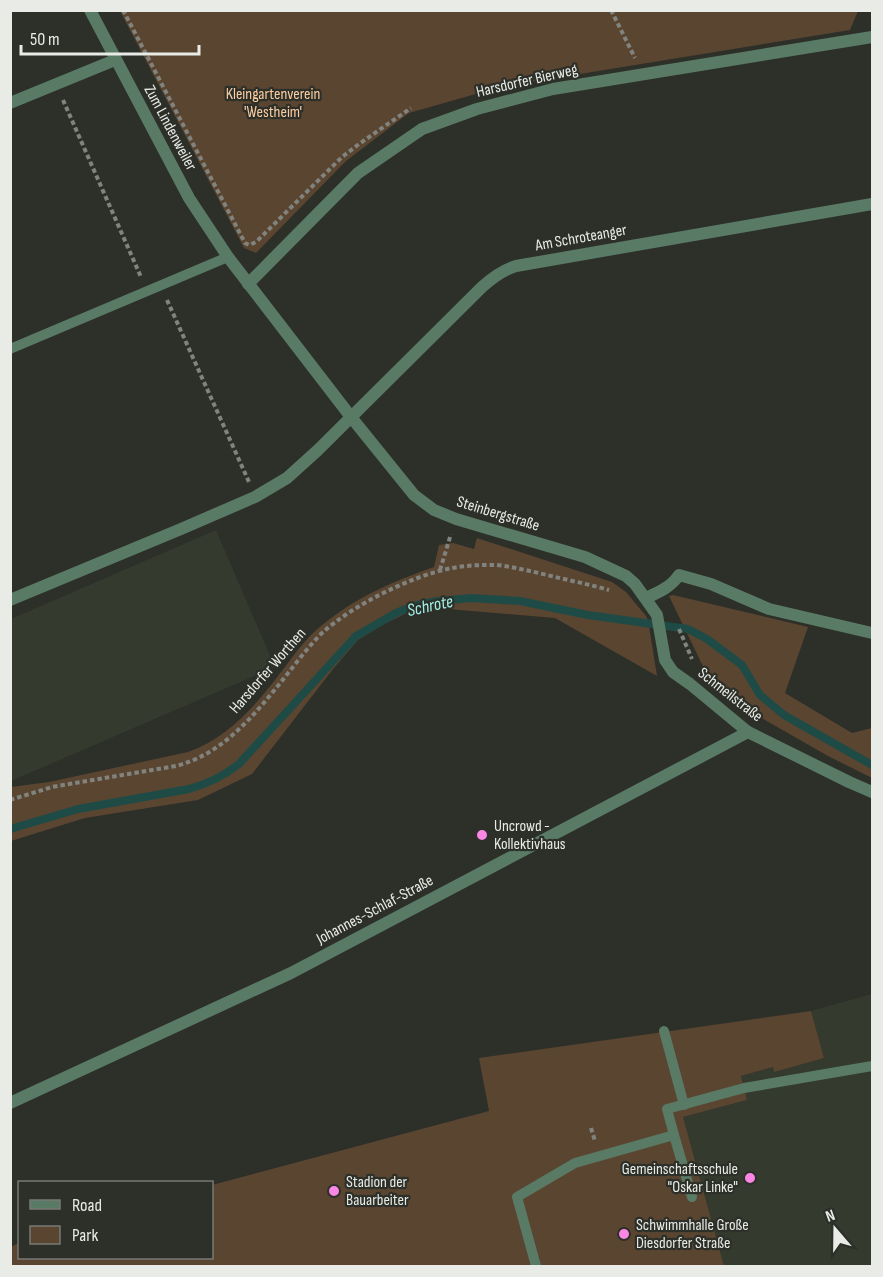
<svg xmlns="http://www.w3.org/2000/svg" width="883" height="1277" font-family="'Sofia Sans Condensed',sans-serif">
  <rect width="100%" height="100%" fill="#2d2f29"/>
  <!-- built -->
  <g fill="#343a2d">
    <path d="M216,530L275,667L11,781V619Z"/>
    <path d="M872,994V1266H724L683,1117L747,1100L741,1076L773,1067L774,1071L824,1058L811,1011Z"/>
  </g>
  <!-- green -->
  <g fill="#5a4531">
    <path d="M120,11H858L850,30L500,87L409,113L346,161L256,253L244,248Z"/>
    <path d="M477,538L612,582L626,592L646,616L648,620L657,676L555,618L436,608L411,611L382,625L358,640L333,669L252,774L198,800L85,818L11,841V787L49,782L188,752C221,740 245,717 267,690C282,672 294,653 310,636C345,602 388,583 434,567L439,545L453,543L474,549Z"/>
    <path d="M673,595L808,627L785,693L852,733L872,728V778L828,756L765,720L710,681L669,596Z"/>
    <path d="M811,1011L824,1058L774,1072L773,1067L741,1076L747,1100L683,1117L724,1266H11V1247L19,1243L20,1258H212V1185L489,1111L479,1058Z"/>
  </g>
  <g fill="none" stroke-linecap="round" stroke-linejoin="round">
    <!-- stream -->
    <path stroke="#1f4b47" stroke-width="8" d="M10,829L78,809L189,789C207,784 224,776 239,764L356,636L396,613L413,606L437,601L472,598L520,601L588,615L688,629L707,639L742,665L760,695L784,715L872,765"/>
    <!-- path -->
    <g stroke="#81837e" stroke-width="4" stroke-dasharray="4.5 3" stroke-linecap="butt">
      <path d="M123,10L245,243L249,245L256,242L342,157L359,144L411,108"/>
      <path d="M611,10L635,58"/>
      <path d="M63,100L141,277"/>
      <path d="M167,300L249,482"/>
      <path d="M440,570L451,534"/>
      <path d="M679,629L692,659"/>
      <path d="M10,800L52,787L176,766C222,754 252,718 281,682C294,666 307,648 322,633C353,605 411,576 452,568C467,565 482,565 497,565C514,567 530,571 547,575C567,580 588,584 609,590"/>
      <path d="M591,1128L595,1141"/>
    </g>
    <!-- lane -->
    <g stroke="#597a65" stroke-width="10">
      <path d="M10,349L228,257"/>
      <path d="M664,1031L684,1105"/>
      <path d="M674,1135L692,1197"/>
      <path d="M536,1266L517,1197L575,1163L674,1135L667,1109L744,1088L872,1066"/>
    </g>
    <!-- street -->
    <g stroke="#597a65" stroke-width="12">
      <path d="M90,10L189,198L228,257L351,417L414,495L434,510L456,519L585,557L626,576L635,584L657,615L665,660L673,672L690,684L748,732L849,782L872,792"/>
      <path d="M10,103L115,60"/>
      <path d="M248,284L358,173L422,129L477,109L553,89L872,37"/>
      <path d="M646,598C659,592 671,587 679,575L711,584L769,609L872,633"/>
      <path d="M10,600L181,529L255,497L287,478L318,450L482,287C492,278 502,270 516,266L872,204"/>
      <path d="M10,1103L291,973L748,732"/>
    </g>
  </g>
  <!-- markers -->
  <g fill="#fb87e5" stroke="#2d2f29" stroke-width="2">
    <circle cx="482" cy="835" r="6"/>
    <circle cx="750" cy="1178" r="6"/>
    <circle cx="334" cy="1191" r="6"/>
    <circle cx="624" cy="1234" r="6"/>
  </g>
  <g text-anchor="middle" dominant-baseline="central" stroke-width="4.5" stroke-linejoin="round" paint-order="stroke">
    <!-- street labels -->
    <g font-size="16" fill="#e9ebe7" stroke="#2d2f29">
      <text transform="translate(527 81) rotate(-13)">Harsdorfer Bierweg</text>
      <text transform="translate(170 128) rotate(62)">Zum Lindenweiler</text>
      <text transform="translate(581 238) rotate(-10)">Am Schroteanger</text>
      <text transform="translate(498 514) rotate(17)">Steinbergstraße</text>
      <text transform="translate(268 671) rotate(-49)">Harsdorfer Worthen</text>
      <text transform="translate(730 695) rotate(38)">Schmeilstraße</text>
      <text transform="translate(375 910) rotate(-28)">Johannes-Schlaf-Straße</text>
    </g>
    <!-- park labels -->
    <g font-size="16" fill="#fccda0" stroke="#2d2f29">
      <text x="273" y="94">Kleingartenverein<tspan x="273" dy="18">'Westheim'</tspan></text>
    </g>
    <!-- poi labels -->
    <g font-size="16" fill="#e9ebe7" stroke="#2d2f29" text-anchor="start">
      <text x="494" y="826">Uncrowd -<tspan x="494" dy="18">Kollektivhaus</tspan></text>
      <text x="738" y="1169" text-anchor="end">Gemeinschaftsschule<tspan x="738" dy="18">"Oskar Linke"</tspan></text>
      <text x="346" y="1182">Stadion der<tspan x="346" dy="18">Bauarbeiter</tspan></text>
      <text x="636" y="1225">Schwimmhalle Große<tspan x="636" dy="18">Diesdorfer Straße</tspan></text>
    </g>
    <!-- water labels -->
    <g font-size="18" font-style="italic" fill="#a1f0e7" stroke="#2d2f29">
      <text transform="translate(430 606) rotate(-12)">Schrote</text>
    </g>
  </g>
  <!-- border -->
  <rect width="883" height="1277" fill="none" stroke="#e9ebe7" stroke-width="24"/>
  <!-- legend -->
  <rect x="18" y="1181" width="195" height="78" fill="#2d2f29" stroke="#787a75" stroke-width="1.5"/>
  <rect x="30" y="1200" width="30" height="9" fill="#597a65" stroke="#787a75" stroke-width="1.5"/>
  <text x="72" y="1211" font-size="18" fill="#e9ebe7">Road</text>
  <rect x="30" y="1226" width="30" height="18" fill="#5a4531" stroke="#787a75" stroke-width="1.5"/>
  <text x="72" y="1241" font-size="18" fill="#e9ebe7">Park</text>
  <!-- north arrow -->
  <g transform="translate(835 1229) rotate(340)" stroke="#2d2f29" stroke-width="4.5" paint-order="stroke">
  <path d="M0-4.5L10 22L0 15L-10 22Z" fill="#e9ebe7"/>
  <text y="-9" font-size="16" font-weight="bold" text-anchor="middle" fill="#e9ebe7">N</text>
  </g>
  <!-- scale -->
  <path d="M21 45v9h178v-9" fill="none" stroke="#e9ebe7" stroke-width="3"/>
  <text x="30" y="45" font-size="18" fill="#e9ebe7" stroke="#2d2f29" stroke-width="4.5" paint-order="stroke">50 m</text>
</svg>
